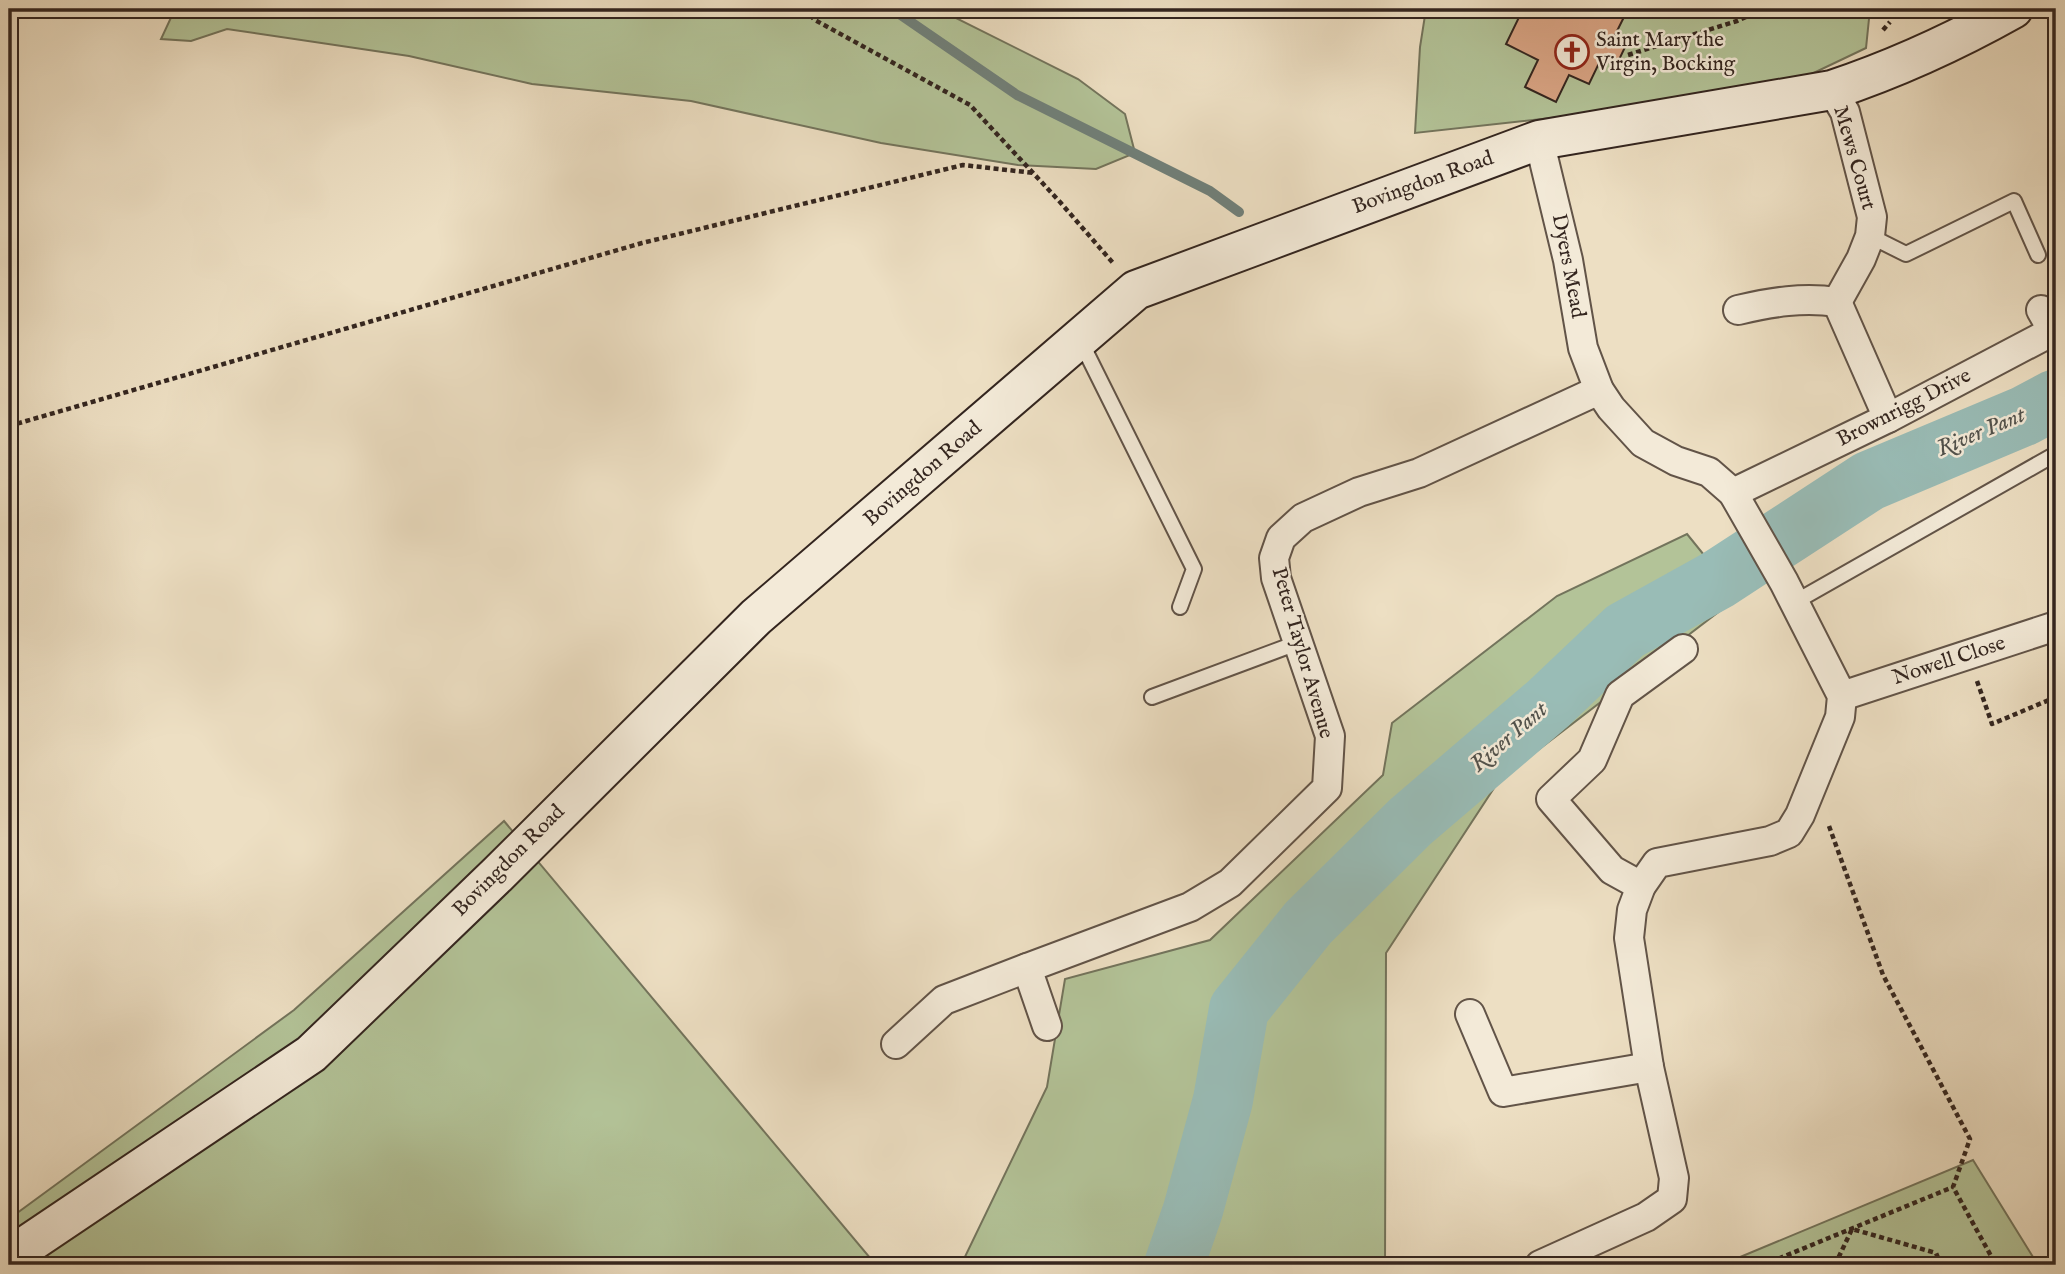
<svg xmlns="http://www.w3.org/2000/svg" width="2065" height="1274" font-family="'IM FELL English',serif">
  <rect width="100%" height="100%" fill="#eddfc3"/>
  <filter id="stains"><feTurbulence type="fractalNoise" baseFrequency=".00286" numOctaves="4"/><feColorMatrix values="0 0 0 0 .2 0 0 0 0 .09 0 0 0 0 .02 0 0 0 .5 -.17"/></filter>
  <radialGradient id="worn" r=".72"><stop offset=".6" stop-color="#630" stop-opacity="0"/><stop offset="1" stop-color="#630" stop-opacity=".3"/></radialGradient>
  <!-- green -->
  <g fill="#b3c398" stroke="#73745c" stroke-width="2">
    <path d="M175,9H938L1078,79L1125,114L1135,153L1096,169L1018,165L881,143L691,101L532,84L409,56L227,29L191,41L161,39Z"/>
    <path d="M1426,9H1870L1866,48L1801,79L1668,105L1415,133L1420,47Z"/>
    <path d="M1687,534L1738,597L1500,779L1386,953L1385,1265H961L1047,1087L1065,979L1210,940L1383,775L1392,723L1557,596Z"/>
    <path d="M504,821L876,1265H9V1219L294,1010Z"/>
    <path d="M1973,1160L2038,1265H1721Z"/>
  </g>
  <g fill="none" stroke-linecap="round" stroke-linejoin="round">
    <!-- stream -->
    <path stroke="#70807a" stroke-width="10" d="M892,9L1017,95L1210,191L1239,212"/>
    <!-- river -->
    <path stroke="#99bcb6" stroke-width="60" d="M1174,1265L1193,1210L1223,1100L1239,1009L1308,923L1410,822L1548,704L1625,631L1717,580L1869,481L2024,416L2056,399"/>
  </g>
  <!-- building -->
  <path fill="#d9a484" stroke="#33251f" stroke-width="2" d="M1523,9H1628L1614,37L1627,43L1616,66L1601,59L1589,84L1569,75L1556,102L1525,87L1538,60L1506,44Z"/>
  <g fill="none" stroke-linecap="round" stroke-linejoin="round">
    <!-- lane casing -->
    <g stroke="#625448" stroke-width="18">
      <g id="lane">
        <path d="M1870,236L1906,254L2014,201L2038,255"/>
        <path d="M1080,340L1194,569L1180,607"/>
        <path d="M1795,602L2052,456L2056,460"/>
        <path d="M1152,697L1297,643"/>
      </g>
    </g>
    <!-- street casing -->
    <g stroke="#625448" stroke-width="32">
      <g id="street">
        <path d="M1539,140L1568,260L1583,348L1599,390L1611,408L1643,443L1676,461L1709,472L1733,493L1784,582L1842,696L1840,717L1800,815L1789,833L1770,841L1657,863L1641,886L1632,910L1629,938L1649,1067L1674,1178L1672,1199L1646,1217L1540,1265"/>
        <path d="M1837,302L1888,418"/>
        <path d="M1738,310C1772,302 1803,297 1837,302L1861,259L1870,236L1872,217L1845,112L1832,90"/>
        <path d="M1733,493L1888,418L2053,331L2041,310"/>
        <path d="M1842,696L2056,626"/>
        <path d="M1641,886L1612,870L1551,799L1592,760L1620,695L1683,649"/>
        <path d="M1470,1014L1503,1092L1649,1067"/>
        <path d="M1047,1026L1027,968L1190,907L1230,883L1327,788L1330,736L1276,578L1274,558L1281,538L1303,518L1359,492L1419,473L1599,390"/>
        <path d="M896,1044L944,1000L1027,968"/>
      </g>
    </g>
    <!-- secondary casing -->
    <g stroke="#33251f" stroke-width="42">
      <path id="secondary" d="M9,1257L311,1054L497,875L756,617L1136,290L1539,140L1832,90C1895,69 1956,41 2013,9"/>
    </g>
    <!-- path -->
    <g stroke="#33251f" stroke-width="4.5" stroke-dasharray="5 3.5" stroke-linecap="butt">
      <path d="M804,9L815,20L970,105L1060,202L1113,263"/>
      <path d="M1883,30L1890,22"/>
      <path d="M1628,55L1737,21L1763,9"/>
      <path d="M9,426L642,243L963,165L1034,173"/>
      <path d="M1977,681L1992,724L2056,697"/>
      <path d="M1829,826L1883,975L1970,1139L1953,1187L1996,1265"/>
      <path d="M1763,1265L1953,1187"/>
      <path d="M1835,1265L1852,1229L1936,1253L1941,1265"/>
    </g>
    <!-- lane -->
    <use href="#lane" stroke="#f3ead8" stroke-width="14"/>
    <!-- street -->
    <use href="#street" stroke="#f3ead8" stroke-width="28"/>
    <!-- secondary -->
    <use href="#secondary" stroke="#f3ead8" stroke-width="38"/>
  </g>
  <!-- icons -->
  <defs>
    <g id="church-ring" transform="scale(1.75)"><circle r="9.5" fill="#f3ead8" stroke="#8f2418" stroke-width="1.5"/><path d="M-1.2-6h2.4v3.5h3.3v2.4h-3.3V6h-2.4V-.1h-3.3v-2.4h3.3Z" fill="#8f2418"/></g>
  </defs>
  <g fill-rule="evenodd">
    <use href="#church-ring" x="1572" y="52"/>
  </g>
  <g text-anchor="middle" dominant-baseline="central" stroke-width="5" stroke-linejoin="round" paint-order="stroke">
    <!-- poi labels -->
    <g font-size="21" fill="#33251f" stroke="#f3ead8" text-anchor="start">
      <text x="1596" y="40">Saint Mary the<tspan x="1596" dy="24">Virgin, Bocking</tspan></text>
    </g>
    <!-- street labels -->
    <g font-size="21" fill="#33251f" stroke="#f3ead8">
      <text transform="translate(1854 158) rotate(74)">Mews Court</text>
      <text transform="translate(1423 183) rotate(-20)">Bovingdon Road</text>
      <text transform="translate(1568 266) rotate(79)">Dyers Mead</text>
      <text transform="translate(1904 408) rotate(-27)">Brownrigg Drive</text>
      <text transform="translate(923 474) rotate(-41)">Bovingdon Road</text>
      <text transform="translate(1302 653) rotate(74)">Peter Taylor Avenue</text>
      <text transform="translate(1949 661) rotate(-18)">Nowell Close</text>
      <text transform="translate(509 861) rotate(-45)">Bovingdon Road</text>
    </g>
    <!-- water labels -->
    <g font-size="23" font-style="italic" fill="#52524c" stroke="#f3ead8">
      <text transform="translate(1981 432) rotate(-23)">River Pant</text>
      <text transform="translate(1509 737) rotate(-41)">River Pant</text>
    </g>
  </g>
  <!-- margin -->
  <rect width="2065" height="1274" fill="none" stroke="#eddfc3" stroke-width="35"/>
  <rect x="10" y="10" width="2044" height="1253" fill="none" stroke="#33251f" stroke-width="3.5"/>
  <rect x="18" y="18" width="2030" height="1239" fill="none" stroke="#33251f" stroke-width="2"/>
  <rect width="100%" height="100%" filter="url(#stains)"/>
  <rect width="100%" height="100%" fill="url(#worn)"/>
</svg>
